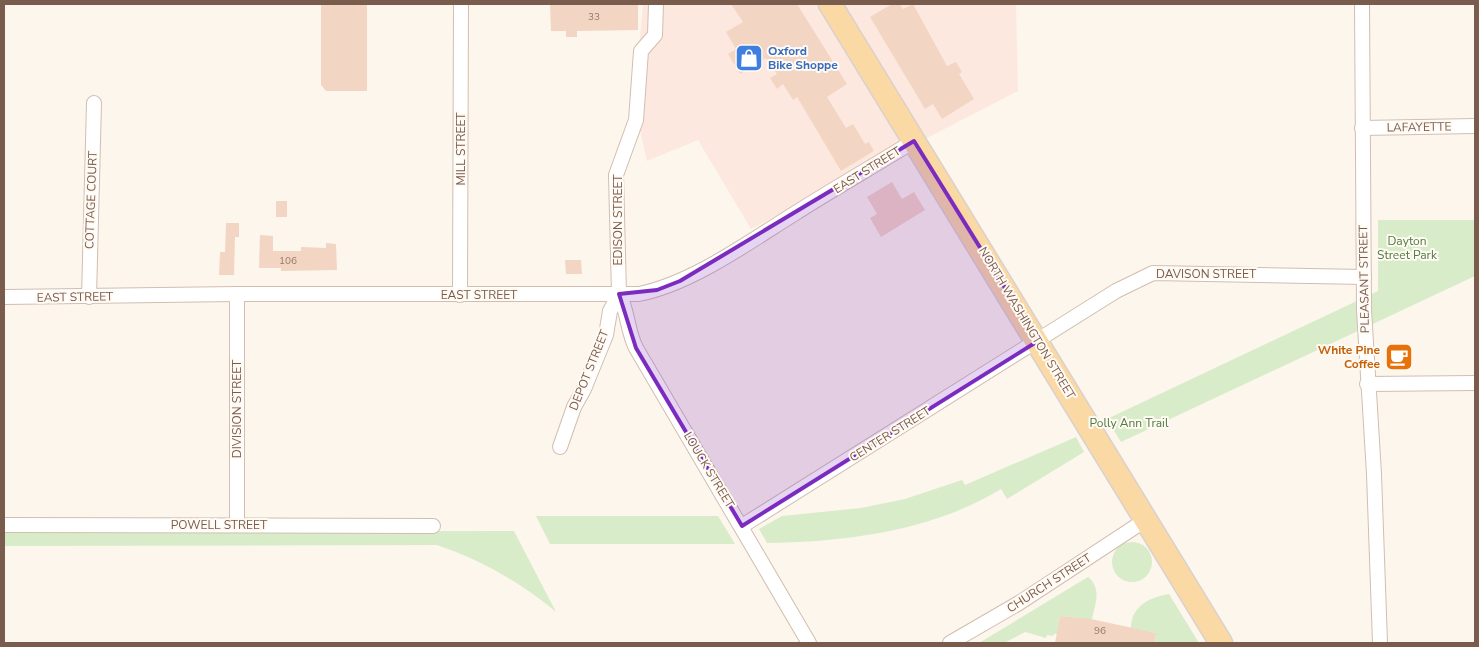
<svg xmlns="http://www.w3.org/2000/svg" width="1479" height="647" font-family="'Nunito Sans',sans-serif">
  <rect width="100%" height="100%" fill="#fdf6ec"/>
  <!-- commercial -->
  <path fill="#fde8e0" d="M643,4H1016L1018,91L751,229L698,140L647,161L634,104Z"/>
  <!-- green -->
  <g fill="#d8ecc9">
    <path d="M1378,220H1475V276L1121,442L1107,419L1378,291Z"/>
    <path d="M1076,437L1084,452L1007,499L1001,489C933,531 845,542 767,543L759,529L782,516L861,508L905,499L962,480L965,485Z"/>
    <path d="M718,516L735,544H550L536,516Z"/>
    <path d="M514,531L556,612C520,582 481,560 437,545L4,546V532Z"/>
    <circle cx="1132" cy="562" r="20"/>
    <path d="M1088,577C1104,590 1093,607 1091,625L1078,618L1060,616L1057,634H1054L1053,636L1047,635L1046,638L1025,632L1004,643H979Z"/>
    <path d="M1169,594L1199,643H1154L1156,633L1131,628C1131,607 1149,597 1169,594Z"/>
  </g>
  <!-- building -->
  <g fill="#f3d5c3">
    <path d="M321,4H367V91H326L321,85Z"/>
    <path d="M550,4H638V30L577,31V37H566V31H551Z"/>
    <path d="M731,4H797L847,84L827,97L846,128L853,124L865,144L869,142L874,151L841,171L797,97L793,100L783,84L777,89L770,78L777,74L766,58L740,74L728,54L736,49L726,32L743,22Z"/>
    <path d="M892,4H900L903,9L913,4L947,66L956,62L962,72L959,74L974,99L942,119L933,104L925,109L870,17Z"/>
    <path d="M892,182L902,199L914,192L925,210L881,237L870,218L877,214L867,197Z"/>
    <rect x="276" y="201" width="11" height="16"/>
    <path d="M226,223H239V237H235L234,275H219L220,252H225Z"/>
    <path d="M260,235L273,236V251H301V247L326,248V243L336,244L337,270L281,271V268H259Z"/>
    <path d="M565,260H581L582,274H566Z"/>
    <path d="M1060,616L1091,619L1156,633L1154,643H1055Z"/>
  </g>
  <g fill="none" stroke-linecap="round" stroke-linejoin="round">
    <!-- street casing -->
    <g stroke="#d1beb0" stroke-width="16">
      <g id="street">
        <path d="M656,4L655,35L641,51L636,120L616,175L619,294C628,311 627,330 636,348L809,643"/>
        <path d="M1362,4L1364,310L1374,474L1380,643"/>
        <path d="M1362,128L1475,126"/>
        <path d="M460,295L461,4"/>
        <path d="M4,297L237,294H639C691,284 749,242 794,214C833,189 874,166 914,141"/>
        <path d="M89,297L94,103"/>
        <path d="M1367,384L1475,383"/>
        <path d="M560,447L574,407L584,389L606,335L610,311L619,294"/>
        <path d="M4,525L433,526"/>
        <path d="M237,525V294"/>
        <path d="M742,526L1116,291L1153,273L1364,277"/>
        <path d="M950,643L1019,603L1147,519"/>
      </g>
    </g>
    <!-- primary casing -->
    <g stroke="#dad1cd" stroke-width="25">
      <path id="primary" d="M830,4L1221,643"/>
    </g>
    <!-- street -->
    <use href="#street" stroke="#fff" stroke-width="14"/>
    <!-- primary -->
    <use href="#primary" stroke="#fbd9a5" stroke-width="22"/>
  </g>
  <!-- marked area -->
  <path fill="#7b2cbf" fill-opacity="0.2" stroke="#7b2cbf" stroke-width="4" stroke-linejoin="round" d="M914,141L1038,341L742,526L636,348L619,294L657,290L680,281Z"/>
  <!-- icons -->
  <defs>
    <g id="shop-square" transform="scale(1.4375)"><rect x="-9" y="-9" width="18" height="18" rx="4" fill="#3f7fe0" stroke="#fffaf3"/><path d="M-5-2.5h2.3a2.7 3.5 0 0 1 5.4 0H5L5.5 6h-11ZM-1.5-2.5h3a1.5 2.3 0 0 0-3 0Z" fill="#fff"/></g>
    <g id="cafe-square" transform="scale(1.4375)"><rect x="-9" y="-9" width="18" height="18" rx="4" fill="#e8710a" stroke="#fffaf3"/><path d="M-5.5-4.5H6V0H3Q3 3.5 0 3.5H-2.5Q-5.5 3.5-5.5 0ZM3-3.2v2h1.7v-2ZM-6 4.5H4V6H-6Z" fill="#fff"/></g>
  </defs>
  <g fill-rule="evenodd">
    <use href="#shop-square" x="749" y="58"/>
    <use href="#cafe-square" x="1399" y="357"/>
  </g>
  <g text-anchor="middle" dominant-baseline="central" stroke-width="4" stroke-linejoin="round" paint-order="stroke">
    <!-- number labels -->
    <g font-size="10" fill="#987a6a">
      <text x="594" y="17">33</text>
      <text x="288" y="261">106</text>
      <text x="1100" y="631">96</text>
    </g>
    <!-- shop labels -->
    <g font-size="12" font-weight="bold" fill="#366cbe" stroke="#fffaf3" text-anchor="start">
      <text x="768" y="51">Oxford<tspan x="768" dy="14">Bike Shoppe</tspan></text>
    </g>
    <!-- street labels -->
    <g font-size="12" fill="#7a5c4d" stroke="#fffaf3">
      <text transform="translate(1419 127) rotate(-1)">LAFAYETTE</text>
      <text transform="translate(461 149) rotate(-90)">MILL STREET</text>
      <text transform="translate(867 170) rotate(-32)">EAST STREET</text>
      <text transform="translate(91 200) rotate(-88)">COTTAGE COURT</text>
      <text transform="translate(618 220) rotate(-90)">EDISON STREET</text>
      <text x="1206" y="274">DAVISON STREET</text>
      <text transform="translate(1364 279) rotate(-91)">PLEASANT STREET</text>
      <text x="479" y="295">EAST STREET</text>
      <text transform="translate(75 297) rotate(-1)">EAST STREET</text>
      <text transform="translate(1027 323) rotate(59)">NORTH WASHINGTON STREET</text>
      <text transform="translate(589 370) rotate(-68)">DEPOT STREET</text>
      <text transform="translate(237 409) rotate(-90)">DIVISION STREET</text>
      <text transform="translate(890 434) rotate(-32)">CENTER STREET</text>
      <text transform="translate(709 470) rotate(59)">LOUCK STREET</text>
      <text x="219" y="525">POWELL STREET</text>
      <text transform="translate(1049 583) rotate(-33)">CHURCH STREET</text>
    </g>
    <!-- park labels -->
    <g font-size="12" fill="#537a41" stroke="#fffaf3">
      <text x="1407" y="241">Dayton<tspan x="1407" dy="14">Street Park</tspan></text>
      <text x="1129" y="423">Polly Ann Trail</text>
    </g>
    <!-- food labels -->
    <g font-size="12" font-weight="bold" fill="#c56008" stroke="#fffaf3" text-anchor="end">
      <text x="1380" y="350">White Pine<tspan x="1380" dy="14">Coffee</tspan></text>
    </g>
  </g>
  <!-- border -->
  <rect width="1479" height="647" fill="none" stroke="#7a5c4d" stroke-width="10"/>
</svg>
